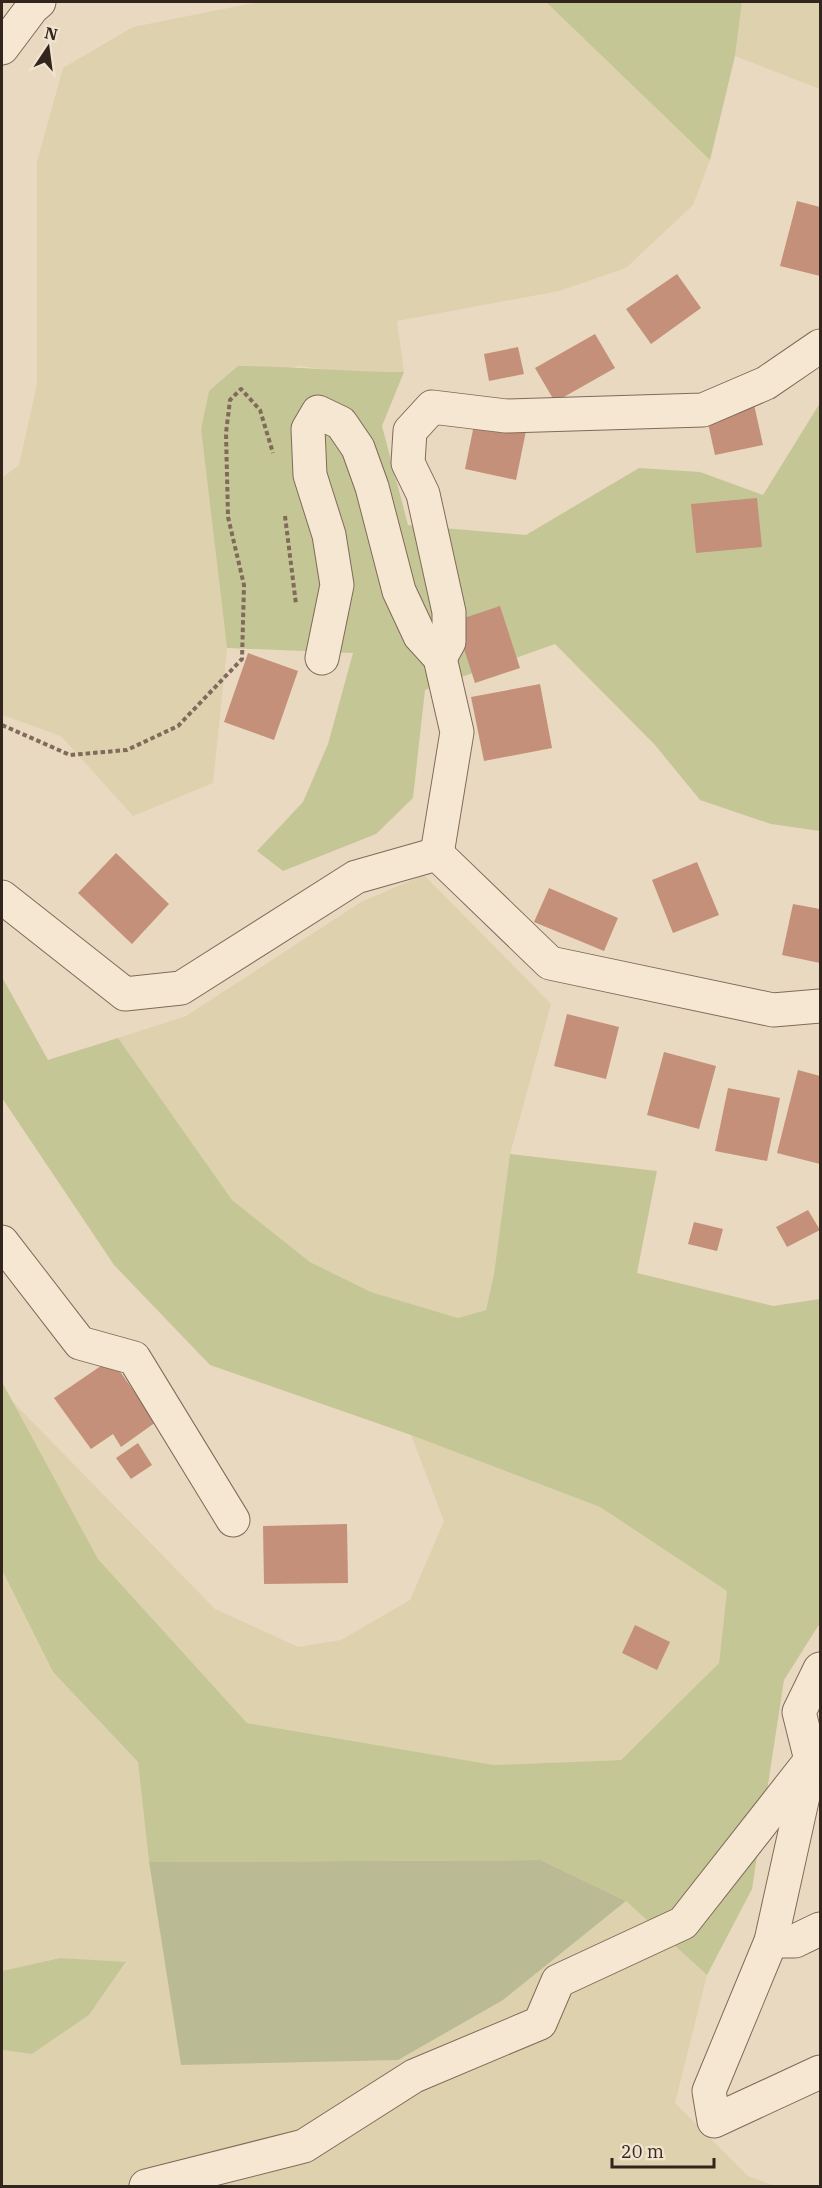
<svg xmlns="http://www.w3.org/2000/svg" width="822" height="2188" font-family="'IBM Plex Serif',serif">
  <rect width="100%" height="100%" fill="#e9d9c0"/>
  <!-- farmland -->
  <g fill="#ded1ae">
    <path d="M258,2H546L710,160L693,205L626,268L559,291L397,321L404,372H349L298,366L209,391L201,429L227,648L213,783L133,816L61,736L2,715V478L19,465L37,384V162L63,68L133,27Z"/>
    <path d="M742,2H820V89L735,56Z"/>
    <path d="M424,875L551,1004L510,1154L494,1274L486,1310L458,1318L371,1292L310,1262L232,1200L118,1038L186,1016L361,902Z"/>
    <path d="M11,1400L215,1609L298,1647L341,1640L410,1600L444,1521L411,1435L600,1507L727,1591L719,1663L621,1760L494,1765L247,1723L98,1559Z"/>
    <path d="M2,1570L53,1672L138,1762L149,1862L181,2064L503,2000L626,1901L707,1975L675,2103L748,2176L775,2186H2V2050L32,2054L89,2015L126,1963L60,1958L2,1971V1799L3,1792L2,1790Z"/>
  </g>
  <!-- green -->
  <g fill="#c5c695">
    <path d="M546,2H742L735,56L710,160Z"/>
    <path d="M238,366C293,366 348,372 404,372L382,426L408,525L526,535L639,468L700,472L763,495L820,403V831L771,824L700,800L655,745L555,644L425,690L413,798L376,834L283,871L257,851L303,802L328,744L353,653L227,648L201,429L209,391Z"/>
    <path d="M2,977L48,1060L118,1038L232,1200L310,1262L371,1292L458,1318L486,1310L494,1274L510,1154L657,1171L637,1273L773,1306L820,1299V1623L784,1680L752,1889L707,1975L626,1901L541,1860L149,1862L138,1762L53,1672L2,1570V1382L98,1559L247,1723L494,1765L621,1760L719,1663L727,1591L600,1507L411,1435L210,1365L114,1265L2,1098Z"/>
    <path d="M60,1958L126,1962L89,2015L32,2054L2,2050V1971Z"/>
  </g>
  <!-- cemetery -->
  <path fill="#babb94" d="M541,1860L626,1901L503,2000L398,2060L181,2065L149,1862Z"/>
  <!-- building -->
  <g fill="#c49079">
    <path d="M797,201L820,207V276L780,266Z"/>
    <path d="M677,274L701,308L651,344L626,309Z"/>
    <path d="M595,334L615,368L555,402L535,368Z"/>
    <path d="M518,347L524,374L489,381L484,354Z"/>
    <path d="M753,400L763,445L715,455L705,410Z"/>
    <path d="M475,420L526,431L516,480L465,469Z"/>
    <path d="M757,498L762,547L696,553L691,504Z"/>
    <path d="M500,606L520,668L475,683L455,621Z"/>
    <path d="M248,653L298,671L274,740L224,722Z"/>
    <path d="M540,684L552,748L484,761L471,697Z"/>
    <path d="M116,853L169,904L132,944L78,893Z"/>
    <path d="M697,862L719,915L673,933L652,880Z"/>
    <path d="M549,888L618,918L604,951L534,922Z"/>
    <path d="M793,904L820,909V963L782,955Z"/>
    <path d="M567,1014L619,1027L606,1079L554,1066Z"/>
    <path d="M664,1052L716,1066L699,1129L647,1115Z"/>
    <path d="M798,1070L820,1076V1164L777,1153Z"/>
    <path d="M728,1088L780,1098L767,1161L715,1151Z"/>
    <path d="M808,1210L820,1230L787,1247L776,1227Z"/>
    <path d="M694,1222L723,1229L717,1251L688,1244Z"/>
    <path d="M111,1359L156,1422L121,1447L113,1434L91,1449L54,1398Z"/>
    <path d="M138,1443L152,1465L131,1479L116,1458Z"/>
    <path d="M347,1524L348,1583L264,1584L263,1526Z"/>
    <path d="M635,1625L670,1642L657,1670L622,1653Z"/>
  </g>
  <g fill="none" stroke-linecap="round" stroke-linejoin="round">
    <!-- minor casing -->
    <g stroke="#806a5a" stroke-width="35">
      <g id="minor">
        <path d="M2,48L32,8L39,2"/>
        <path d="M322,658L337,585L329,535L310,475L308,429L318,412L341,423L358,448L372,487L399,591L420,636L440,658L457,732L437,854"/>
        <path d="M440,658L449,642V612L423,494L408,463L410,431L432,407L506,416L703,410L766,383L820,346"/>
        <path d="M2,897L125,994L181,988L356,877L437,854L550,963L773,1010L820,1006"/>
        <path d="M2,1242L80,1343L134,1358L233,1520"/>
        <path d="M820,1669L799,1712L811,1760L771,1941L709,2091L714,2121L820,2072"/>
        <path d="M771,1941H795L820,1929"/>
        <path d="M146,2186L304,2146L414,2076L540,2023L558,1981L683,1923L811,1760"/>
      </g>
    </g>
    <!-- path -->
    <g stroke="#806a5a" stroke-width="4" stroke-dasharray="4.5 3" stroke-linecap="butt">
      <path d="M285,516L296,604"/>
      <path d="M2,725L70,755L127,750L178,726L242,659L244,585L228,517L226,433L230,400L241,389L260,410L273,453"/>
    </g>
    <!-- minor -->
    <use href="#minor" stroke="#f5e7d2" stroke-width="33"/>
  </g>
  <!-- border -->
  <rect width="822" height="2188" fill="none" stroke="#31251d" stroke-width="6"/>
  <!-- north arrow -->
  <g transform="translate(48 48) rotate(13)" stroke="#f1e4cf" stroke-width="4.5" paint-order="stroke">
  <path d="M0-4.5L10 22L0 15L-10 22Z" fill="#31251d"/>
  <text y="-9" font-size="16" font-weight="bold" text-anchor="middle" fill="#31251d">N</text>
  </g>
  <!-- scale -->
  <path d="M612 2158v9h102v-9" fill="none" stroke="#31251d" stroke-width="3"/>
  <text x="621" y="2158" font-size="18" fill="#31251d" stroke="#f1e4cf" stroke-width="4.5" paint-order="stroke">20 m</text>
</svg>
